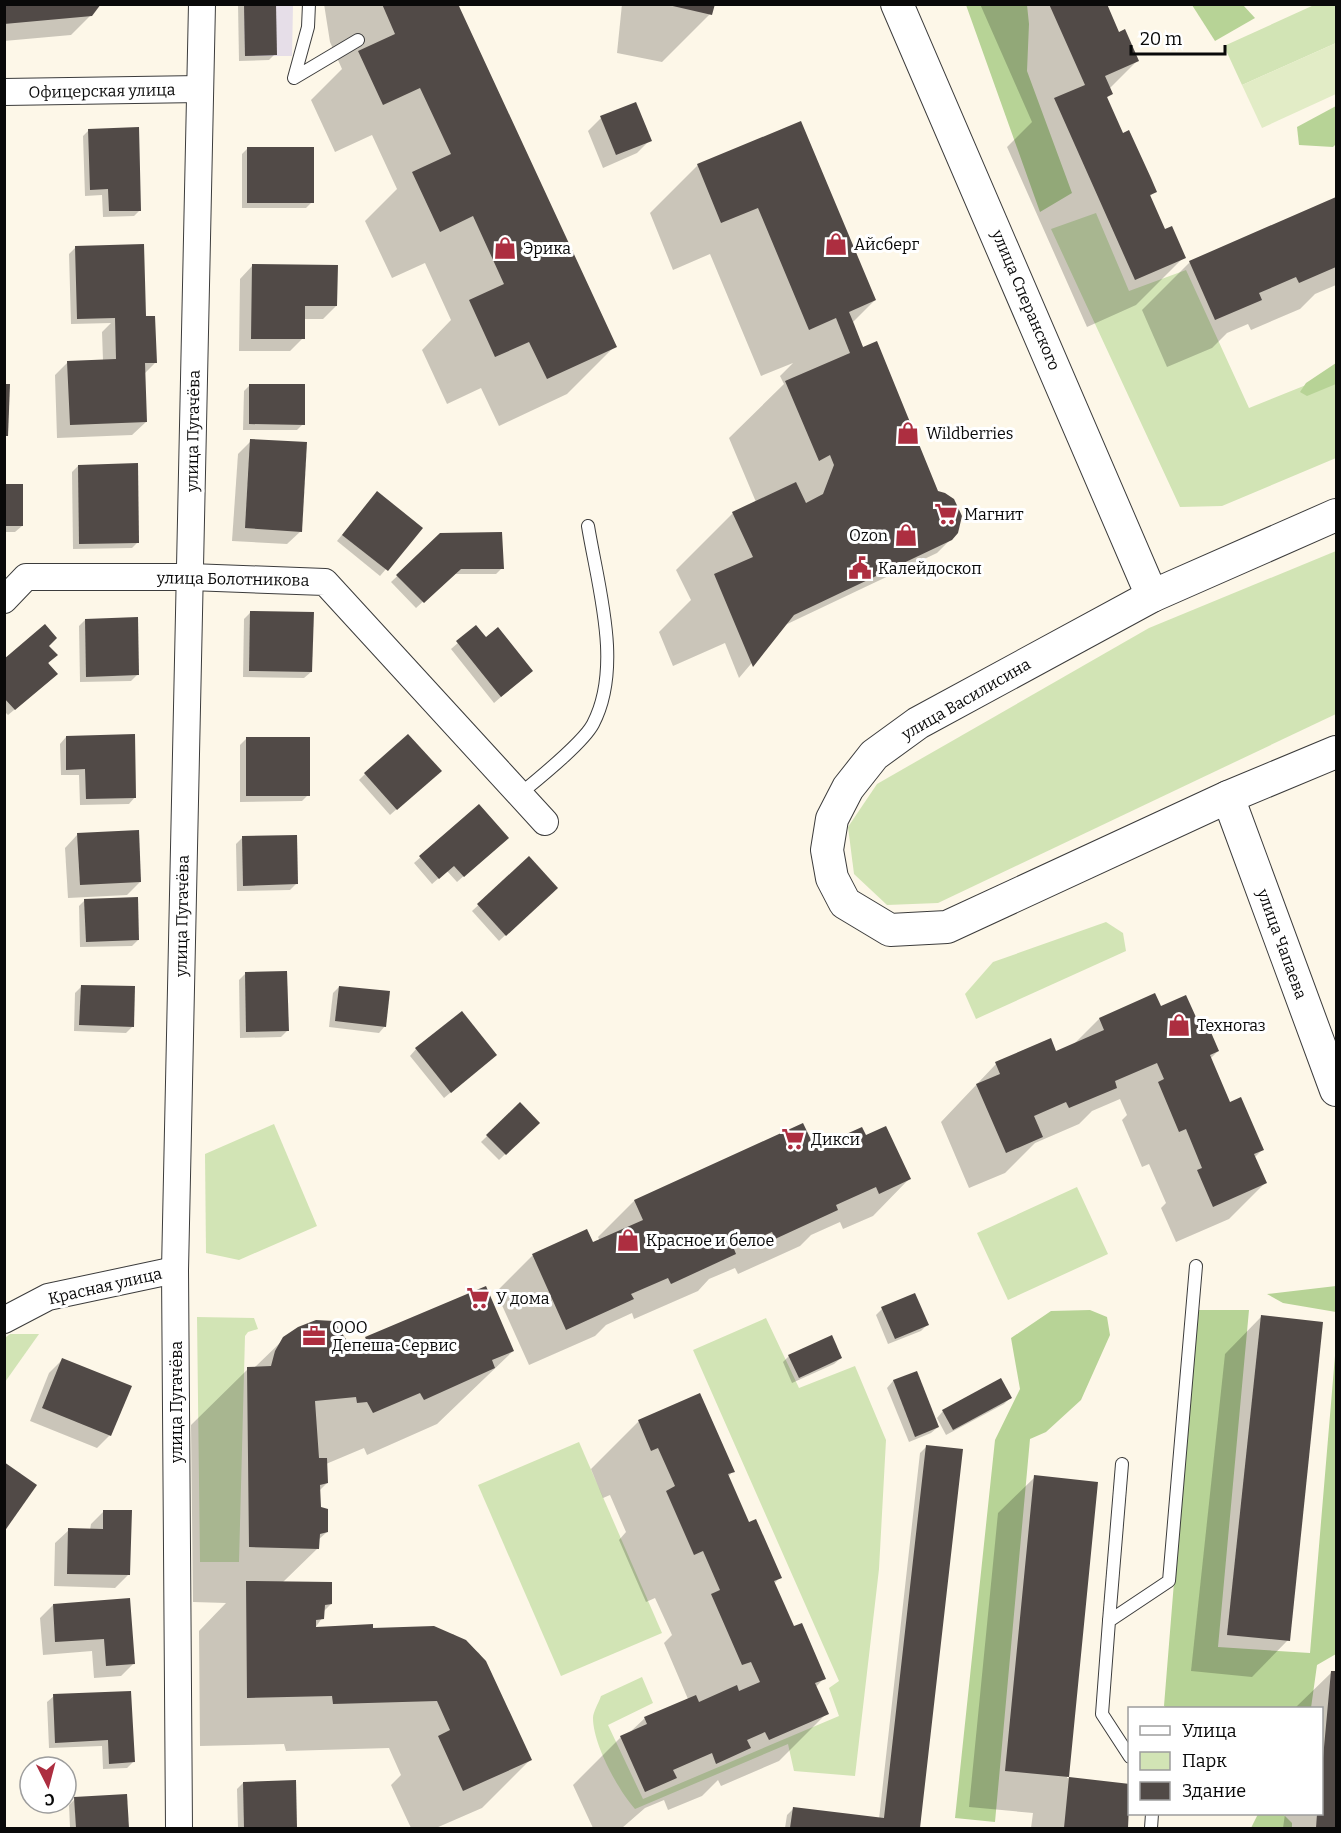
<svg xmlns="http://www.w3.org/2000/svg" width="1341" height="1833" font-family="Bitter,serif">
  <rect width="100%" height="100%" fill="#fdf7e8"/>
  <!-- industrial -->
  <path fill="#e6dee8" d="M244,5H293L292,56H245Z"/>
  <!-- green -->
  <g fill="#d2e4b5">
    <path d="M1314,5H1336V43L1242,85L1224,46Z"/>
    <path d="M1096,213L1129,291L1186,270L1249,408L1336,373V458L1222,506L1180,507L1051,229Z"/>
    <path d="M1336,551V714L938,903L887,905L854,874L848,827L877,784L1149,628Z"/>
    <path d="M1106,922L1123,933L1126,951L976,1019L965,994L993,962Z"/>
    <path d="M274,1124L317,1226L239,1260L206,1253L205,1154Z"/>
    <path d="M1077,1187L1108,1254L1008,1300L977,1233Z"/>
    <path d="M197,1317L254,1318L258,1329L248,1332L245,1336L239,1562H200Z"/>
    <path d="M766,1318L799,1388L855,1366L886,1440L879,1569L855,1776L794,1771L788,1744L635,1809C618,1790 593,1744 593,1718C593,1712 599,1702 601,1696L642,1677L653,1703L608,1725L643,1799L839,1716L829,1688L839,1681L693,1350Z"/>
    <path d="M10,1334H39L5,1382V1338Z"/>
    <path d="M579,1442L662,1633L561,1676L478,1485Z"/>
  </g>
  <!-- forest -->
  <g fill="#b7d396">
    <path d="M966,5H1027L1029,24L1027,71L1072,193L1040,212Z"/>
    <path d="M1192,5H1243L1255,18L1215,41Z"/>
    <path d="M1336,106V144L1333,147L1299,145L1297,127Z"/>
    <path d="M1336,363V384L1307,396L1300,392L1306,383Z"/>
    <path d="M1336,1286V1312L1283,1303L1267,1294Z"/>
    <path d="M1090,1310L1107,1317L1110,1335L1081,1400L1046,1432L1030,1439L995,1822L955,1818L995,1440L1020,1389L1011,1338L1051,1311Z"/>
    <path d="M1196,1310H1249L1218,1647L1310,1653L1336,1344V1654L1317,1665L1311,1708H1167L1164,1706Z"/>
    <path d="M1258,1814H1283L1292,1823V1828H1251Z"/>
  </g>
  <!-- pitch -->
  <path fill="#e2ecc6" d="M1336,43V94L1262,128L1242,85Z"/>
  <!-- shadow -->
  <g fill="#0003">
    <path d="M4,4L91,15L71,35L4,41Z"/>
    <path d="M238,4H274L275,54L269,60L239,61Z"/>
    <path d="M324,4H457L615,346L567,394L499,426L481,388L447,404L422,350L451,320L425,263L392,278L365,221L397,189L372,135L335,152L311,100L342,69L330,42Z"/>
    <path d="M622,4H713L710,14L662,62L617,53Z"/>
    <path d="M980,4H1105L1118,34L1138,60L1109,89L1111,93L1106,99L1122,135L1155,192L1149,197L1164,231L1184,257L1136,305L1087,327L1007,147L1032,122Z"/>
    <path d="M601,118L650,140L637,153L603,168L588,131Z"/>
    <path d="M801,123L875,300L852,323L951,539L937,553L783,626L739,678L725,643L673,666L659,632L691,600L676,570L733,513L756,502L729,438L784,384L780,376L793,363L761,376L710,254L673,270L650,213L698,165Z"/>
    <path d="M89,130L140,210L134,216L103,217L102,195L85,196L83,136Z"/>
    <path d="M248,148L312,202L306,208H242V154Z"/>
    <path d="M1336,198V285L1315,294L1300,309L1251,330L1248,324L1227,333L1212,348L1167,367L1142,310L1190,262Z"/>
    <path d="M75,248L145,318L155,363L144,374L146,422L132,435L57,438L55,375L68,362L103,361L102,332L111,323L71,324L69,254Z"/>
    <path d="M253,265L336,306L323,319H303V338L290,351H239L240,279Z"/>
    <path d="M250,385L303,424L297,430H243L244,391Z"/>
    <path d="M251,441L301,531L287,544L232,541L238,454Z"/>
    <path d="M78,466L138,542L132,548L73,549L72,472Z"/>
    <path d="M4,485H22V526L15,532H4Z"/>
    <path d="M371,499L421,528L380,576L337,541Z"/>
    <path d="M441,535L502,568L496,574H453L416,608L391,582Z"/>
    <path d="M251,612L311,672L304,678L243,677L244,619Z"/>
    <path d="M85,620L137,675L131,681L80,682L79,626Z"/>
    <path d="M476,627L486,639L531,671L494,703L451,649Z"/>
    <path d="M48,646L50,680L8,715L4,711V661Z"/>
    <path d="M66,737L135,797L129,804L80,805L79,775H61L60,744Z"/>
    <path d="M246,739L308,795L302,801L240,802V745Z"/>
    <path d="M365,774L433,777L390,815L359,780Z"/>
    <path d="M479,806L500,844L457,882L447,871L432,884L414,863Z"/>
    <path d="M78,834L140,882L127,895L68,898L65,848Z"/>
    <path d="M242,838L296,884L290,890L237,891L236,844Z"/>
    <path d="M529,858L550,894L499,941L472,911Z"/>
    <path d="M85,900L138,940L132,946L80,947L79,906Z"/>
    <path d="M245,974L287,1031L281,1037L240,1038L239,980Z"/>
    <path d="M81,987L132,1027L126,1033L74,1031L75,993Z"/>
    <path d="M339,987L385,1026L379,1033L329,1027L333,993Z"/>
    <path d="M1160,1008L1199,1028L1218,1051L1210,1059L1229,1104L1262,1150L1254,1158L1265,1183L1229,1219L1176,1242L1161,1208L1166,1203L1149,1164L1142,1167L1122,1120L1127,1115L1120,1099L1092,1111L1079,1124L1035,1143L1005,1173L969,1188L941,1122L996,1064L1050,1040L1056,1053L1073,1045L1099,1019Z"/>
    <path d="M416,1049L495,1055L444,1098L410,1056Z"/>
    <path d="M520,1104L538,1123L499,1160L481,1142Z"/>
    <path d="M865,1137L909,1179L873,1216L843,1229L840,1222L811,1235L800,1246L738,1274L735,1268L709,1279L698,1291L634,1319L632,1313L606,1325L595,1336L529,1365L496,1292L532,1256L587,1231L593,1244L600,1241L598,1237L634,1201Z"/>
    <path d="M882,1309L927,1325L921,1331L888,1344L876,1315Z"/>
    <path d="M1261,1317L1288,1640L1252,1677L1191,1671L1225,1354Z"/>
    <path d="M366,1338L513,1351L437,1424L367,1455L364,1448L326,1464L327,1483L319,1491V1509L327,1532L318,1540V1548L282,1583L331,1604L323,1612L322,1618L315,1628L453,1634L479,1653L490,1671L530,1760L482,1808L436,1828H411L391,1785L401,1775L389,1748L286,1751L284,1744L200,1746L199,1631L226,1603L193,1602L191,1425L248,1369L254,1368L284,1339L353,1352Z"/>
    <path d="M789,1356L841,1358L834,1364L792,1383L783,1362Z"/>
    <path d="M62,1360L110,1435L97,1448L30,1421L49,1373Z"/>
    <path d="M916,1373L938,1427L931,1433L909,1442L887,1388L893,1381Z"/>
    <path d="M1010,1398L1004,1404L946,1435L937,1418L943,1411Z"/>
    <path d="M639,1421L733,1471L728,1477L748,1524L780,1577L774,1584L793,1628L824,1678L816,1687L827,1713L779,1761L721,1786L718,1780L702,1796L668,1810L664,1800L645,1808L622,1828H593L573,1785L621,1737L629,1733L645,1718L688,1699L664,1643L672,1635L655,1598L646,1602L619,1540L626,1532L610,1495L603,1498L591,1469Z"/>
    <path d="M927,1446L961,1450L919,1828H785L787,1815L793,1809L879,1819L920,1453Z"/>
    <path d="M1035,1477L1096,1483L1067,1778L1130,1785L1126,1828H1031L1033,1813L969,1807L998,1513Z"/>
    <path d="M104,1511L128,1575L115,1588L54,1586L55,1543L69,1530H90L91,1524Z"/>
    <path d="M129,1599L134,1663L121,1676L94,1678L92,1651L43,1655L40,1618L53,1605Z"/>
    <path d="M1332,1672L1336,1673V1828H1283L1285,1814H1322V1708H1295Z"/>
    <path d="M130,1693L133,1762L127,1768L103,1769L102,1746L49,1748L47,1702L54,1696Z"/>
    <path d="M294,1782L295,1828H238L237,1789L243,1783Z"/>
    <path d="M126,1796L127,1828H70L69,1805L75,1799Z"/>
  </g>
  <!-- building -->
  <g fill="#514a47">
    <path d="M4,4H101L92,16L4,24Z"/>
    <path d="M244,4H276L277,55L245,56Z"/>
    <path d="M382,4H458L617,347L547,379L529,342L495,357L469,300L504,284L473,216L440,232L412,172L451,154L420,88L383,105L358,51L395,34Z"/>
    <path d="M664,4H715L712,15Z"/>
    <path d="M1049,4H1107L1119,32L1125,29L1139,61L1105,76L1113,94L1107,97L1123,133L1129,130L1151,178L1157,192L1150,195L1165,229L1172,226L1186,258L1135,280L1054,98L1085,85Z"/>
    <path d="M636,102L652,141L616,155L600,116Z"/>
    <path d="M801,121L876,300L849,312L854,324L863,347L877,341L938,491L945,493L954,499L962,516L958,533L952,540L794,615L753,667L714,574L753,557L732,512L796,482L806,503L823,494L834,465L830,455L819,461L785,381L850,353L836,318L809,330L758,208L721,223L697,164Z"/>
    <path d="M139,127L141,211H109L108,189L90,190L88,129Z"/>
    <rect x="247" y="147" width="67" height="56"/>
    <path d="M1336,197V267L1299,283L1296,277L1259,293L1262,300L1215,320L1189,261Z"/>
    <path d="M144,244L146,316H155L157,363H145L147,422L70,425L67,361L116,359L115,318L77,319L75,246Z"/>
    <path d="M252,264L338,265L337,306H305V339H251Z"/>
    <path d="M4,384H10L8,436H4Z"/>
    <path d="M249,384H305V425L249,424Z"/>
    <path d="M250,439L307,442L302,532L245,528Z"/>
    <path d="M138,463L139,543L79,544L78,465Z"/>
    <rect x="5" y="484" width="18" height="42"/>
    <path d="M377,491L423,528L388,571L342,535Z"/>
    <path d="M502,532L504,569H461L424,603L396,575L440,533Z"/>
    <path d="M250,611L314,612L312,672L249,671Z"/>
    <path d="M138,617L139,675L86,677L85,619Z"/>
    <path d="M45,624L57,638L49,646L58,655L48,663L58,674L15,710L4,698V659Z"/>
    <path d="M476,625L486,637L498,627L533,671L501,697L456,641Z"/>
    <path d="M135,734L136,798L86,799L85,769L66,770V736Z"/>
    <path d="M408,734L442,771L397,810L364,773Z"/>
    <rect x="246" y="737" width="64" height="59"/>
    <path d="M479,804L509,838L464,877L454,866L439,879L419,856Z"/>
    <path d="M139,830L141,882L80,885L77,833Z"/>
    <path d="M297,835L298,884L243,886L242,836Z"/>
    <path d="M529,856L558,888L506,936L477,904Z"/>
    <path d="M138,897L139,940L86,942L84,899Z"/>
    <path d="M287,971L289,1031L246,1032L245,972Z"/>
    <path d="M81,985L135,986L134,1027L79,1025Z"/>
    <path d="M339,986L390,991L386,1027L335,1021Z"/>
    <path d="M1155,993L1161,1006L1186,995L1200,1026L1207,1023L1219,1051L1210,1055L1230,1102L1241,1097L1264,1150L1254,1154L1267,1183L1213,1207L1197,1170L1202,1168L1186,1129L1179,1132L1158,1082L1164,1079L1157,1063L1115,1081L1117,1088L1069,1108L1066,1102L1034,1116L1043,1137L1006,1153L976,1084L1000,1074L995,1062L1051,1038L1056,1051L1104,1030L1099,1018Z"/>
    <path d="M462,1011L497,1055L451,1093L415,1048Z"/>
    <path d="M520,1102L540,1123L506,1155L486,1135Z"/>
    <path d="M803,1123L815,1148L862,1127L866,1135L886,1126L911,1179L879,1194L876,1187L836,1205L838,1210L775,1239L772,1232L734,1249L736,1254L671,1284L668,1278L631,1294L634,1299L566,1330L532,1254L587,1229L593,1242L643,1220L634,1200Z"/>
    <path d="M486,1286L514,1351L492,1360L495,1368L424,1400L420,1393L373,1413L367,1402L357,1403L356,1397L315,1401L319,1458H327L328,1483L320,1485L321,1507L328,1509V1532L320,1534L319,1549L249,1547L247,1367L271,1366L275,1351L283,1337L298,1327L316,1320L334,1321L353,1350L368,1343L365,1337Z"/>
    <path d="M915,1293L929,1325L895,1339L881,1307Z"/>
    <path d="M1261,1315L1323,1322L1290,1641L1227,1635Z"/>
    <path d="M832,1335L842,1358L799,1378L788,1355Z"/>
    <path d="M62,1358L132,1386L111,1436L42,1408Z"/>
    <path d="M917,1371L939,1427L915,1437L893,1380Z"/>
    <path d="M1001,1378L1012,1398L953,1430L942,1410Z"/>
    <path d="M700,1393L735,1472L728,1474L749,1522L756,1519L782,1578L774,1581L794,1626L802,1623L826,1679L815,1683L829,1714L769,1740L765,1732L747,1740L751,1748L716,1764L712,1753L673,1770L677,1778L645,1792L620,1736L647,1724L644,1717L696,1695L699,1702L737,1685L739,1691L760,1682L751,1662L742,1665L711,1594L720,1590L703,1551L694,1555L666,1491L675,1486L658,1448L651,1451L638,1420Z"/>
    <path d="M926,1445L963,1449L920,1828H790L793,1807L884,1818Z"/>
    <path d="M4,1462L37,1485L4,1532Z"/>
    <path d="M1034,1475L1098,1482L1069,1777L1130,1784L1128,1828H1064L1069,1777L1005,1771Z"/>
    <path d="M103,1510H132L130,1575L67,1574L68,1528L103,1529Z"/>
    <path d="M246,1581L332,1582V1604L325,1605L324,1619L316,1620V1627L373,1624V1628L434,1626L466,1640L486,1661L532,1760L463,1791L438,1736L450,1730L437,1701L333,1704L332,1696L247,1698Z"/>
    <path d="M130,1598L135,1664L106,1666L104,1639L55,1642L53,1604Z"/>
    <path d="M1331,1671H1336V1828H1316L1317,1814H1322V1769Z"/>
    <path d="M131,1691L135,1762L109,1764L108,1740L55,1743L53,1694Z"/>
    <path d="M296,1780L297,1828H244L243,1782Z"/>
    <path d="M127,1794L129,1828H76L74,1797Z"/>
  </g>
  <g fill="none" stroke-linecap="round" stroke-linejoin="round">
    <!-- service casing -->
    <g stroke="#3c3c3c" stroke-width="14">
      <g id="service">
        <path d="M309,4L308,27L294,78L358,40"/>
        <path d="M520,794C538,779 583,743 593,724C623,667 598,587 588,526"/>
        <path d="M1109,1621L1122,1464"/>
        <path d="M1130,1757L1102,1714L1109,1621L1169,1581L1196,1266"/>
        <path d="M1151,1828L1152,1814"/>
      </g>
    </g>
    <!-- minor casing -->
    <g stroke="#3c3c3c" stroke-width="28">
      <g id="minor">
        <path d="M4,92L200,89"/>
        <path d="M4,600L26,577H190L325,582L545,822"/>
        <path d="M4,1320L48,1297L175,1270"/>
        <path d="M179,1828L175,1270L202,4"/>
      </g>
    </g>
    <!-- tertiary casing -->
    <g stroke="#3c3c3c" stroke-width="34">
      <g id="tertiary">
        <path d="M897,4L1152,596"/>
        <path d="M1336,515L1152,596L918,723L874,755L848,788L832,819L827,850L832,878L845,903L890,930L947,927L1228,797L1336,752"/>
        <path d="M1228,797L1336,1090"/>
      </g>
    </g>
    <!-- service -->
    <use href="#service" stroke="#fff" stroke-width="12"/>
    <!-- minor -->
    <use href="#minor" stroke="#fff" stroke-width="26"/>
    <!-- tertiary -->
    <use href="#tertiary" stroke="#fff" stroke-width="32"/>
  </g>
  <!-- icons -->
  <defs>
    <g id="shop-bare" transform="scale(1.8)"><path d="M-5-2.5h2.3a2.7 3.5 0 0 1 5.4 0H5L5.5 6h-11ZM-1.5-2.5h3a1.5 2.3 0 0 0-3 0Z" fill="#ad2e40" stroke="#fff" stroke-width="2.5" paint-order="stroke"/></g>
    <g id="supermarket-bare" transform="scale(1.8)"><path d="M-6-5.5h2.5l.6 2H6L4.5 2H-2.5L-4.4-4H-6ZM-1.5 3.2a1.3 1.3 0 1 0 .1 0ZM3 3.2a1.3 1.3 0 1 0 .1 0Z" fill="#ad2e40" stroke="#fff" stroke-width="2.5" paint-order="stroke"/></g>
    <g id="civic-bare" transform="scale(1.8)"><path d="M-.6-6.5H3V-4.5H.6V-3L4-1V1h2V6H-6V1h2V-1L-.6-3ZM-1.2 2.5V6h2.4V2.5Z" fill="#ad2e40" stroke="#fff" stroke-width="2.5" paint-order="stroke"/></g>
    <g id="office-bare" transform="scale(1.8)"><path d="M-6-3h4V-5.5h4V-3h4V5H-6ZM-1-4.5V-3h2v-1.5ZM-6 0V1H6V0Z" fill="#ad2e40" stroke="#fff" stroke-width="2.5" paint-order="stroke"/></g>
  </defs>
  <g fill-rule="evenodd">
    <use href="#shop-bare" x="836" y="244"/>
    <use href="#shop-bare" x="505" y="248"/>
    <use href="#shop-bare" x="908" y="433"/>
    <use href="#supermarket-bare" x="946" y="514"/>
    <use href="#shop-bare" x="906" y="535"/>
    <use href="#civic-bare" x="860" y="568"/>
    <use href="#shop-bare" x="1179" y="1025"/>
    <use href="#supermarket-bare" x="793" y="1139"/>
    <use href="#shop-bare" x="628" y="1240"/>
    <use href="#supermarket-bare" x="478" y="1298"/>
    <use href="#office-bare" x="314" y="1336"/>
  </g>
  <g text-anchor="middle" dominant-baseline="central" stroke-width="6" stroke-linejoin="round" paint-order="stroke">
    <!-- street labels -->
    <g font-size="16" fill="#090909" stroke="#fff">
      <text transform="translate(102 91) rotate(-1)">Офицерская улица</text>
      <text transform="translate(1026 300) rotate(67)">улица Сперанского</text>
      <text transform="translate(193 431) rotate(-89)">улица Пугачёва</text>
      <text transform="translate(233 579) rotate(1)">улица Болотникова</text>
      <text transform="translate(966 699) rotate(-30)">улица Василисина</text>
      <text transform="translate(182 916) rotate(-89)">улица Пугачёва</text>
      <text transform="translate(1282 944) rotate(70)">улица Чапаева</text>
      <text transform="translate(105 1286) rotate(-13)">Красная улица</text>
      <text transform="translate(176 1402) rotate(-90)">улица Пугачёва</text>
    </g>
    <!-- poi labels -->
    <g font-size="16" fill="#090909" stroke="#fff" text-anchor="start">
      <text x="854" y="244">Айсберг</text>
      <text x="523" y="248">Эрика</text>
      <text x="926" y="433">Wildberries</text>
      <text x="964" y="514">Магнит</text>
      <text x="888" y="535" text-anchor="end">Ozon</text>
      <text x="878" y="568">Калейдоскоп</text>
      <text x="1197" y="1025">Техногаз</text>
      <text x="811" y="1139">Дикси</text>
      <text x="646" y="1240">Красное и белое</text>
      <text x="496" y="1298">У дома</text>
      <text x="332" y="1327">ООО<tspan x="332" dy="18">Депеша-Сервис</tspan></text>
    </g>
  </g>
  <!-- border -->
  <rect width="1341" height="1833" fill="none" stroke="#090909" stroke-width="12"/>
  <!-- legend -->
  <rect x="1128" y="1707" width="195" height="108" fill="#ffffff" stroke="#9d9d9d" stroke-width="1.5"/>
  <rect x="1140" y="1726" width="30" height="9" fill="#ffffff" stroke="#9d9d9d" stroke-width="1.5"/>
  <text x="1182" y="1737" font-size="18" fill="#090909">Улица</text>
  <rect x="1140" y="1752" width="30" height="18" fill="#d2e4b5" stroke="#9d9d9d" stroke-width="1.5"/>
  <text x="1182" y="1767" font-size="18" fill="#090909">Парк</text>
  <rect x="1140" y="1782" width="30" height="18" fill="#514a47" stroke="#9d9d9d" stroke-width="1.5"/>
  <text x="1182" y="1797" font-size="18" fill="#090909">Здание</text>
  <!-- north arrow -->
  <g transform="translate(48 1785) rotate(174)"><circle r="28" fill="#ffffff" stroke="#9d9d9d" stroke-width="1.5"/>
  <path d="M0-4.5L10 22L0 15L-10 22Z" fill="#ad2e40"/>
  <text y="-9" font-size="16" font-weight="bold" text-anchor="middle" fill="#090909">С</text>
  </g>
  <!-- scale -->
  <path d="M1131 45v9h94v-9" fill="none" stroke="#090909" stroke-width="3"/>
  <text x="1140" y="45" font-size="18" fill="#090909" stroke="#ffffff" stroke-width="4.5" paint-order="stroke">20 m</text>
</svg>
